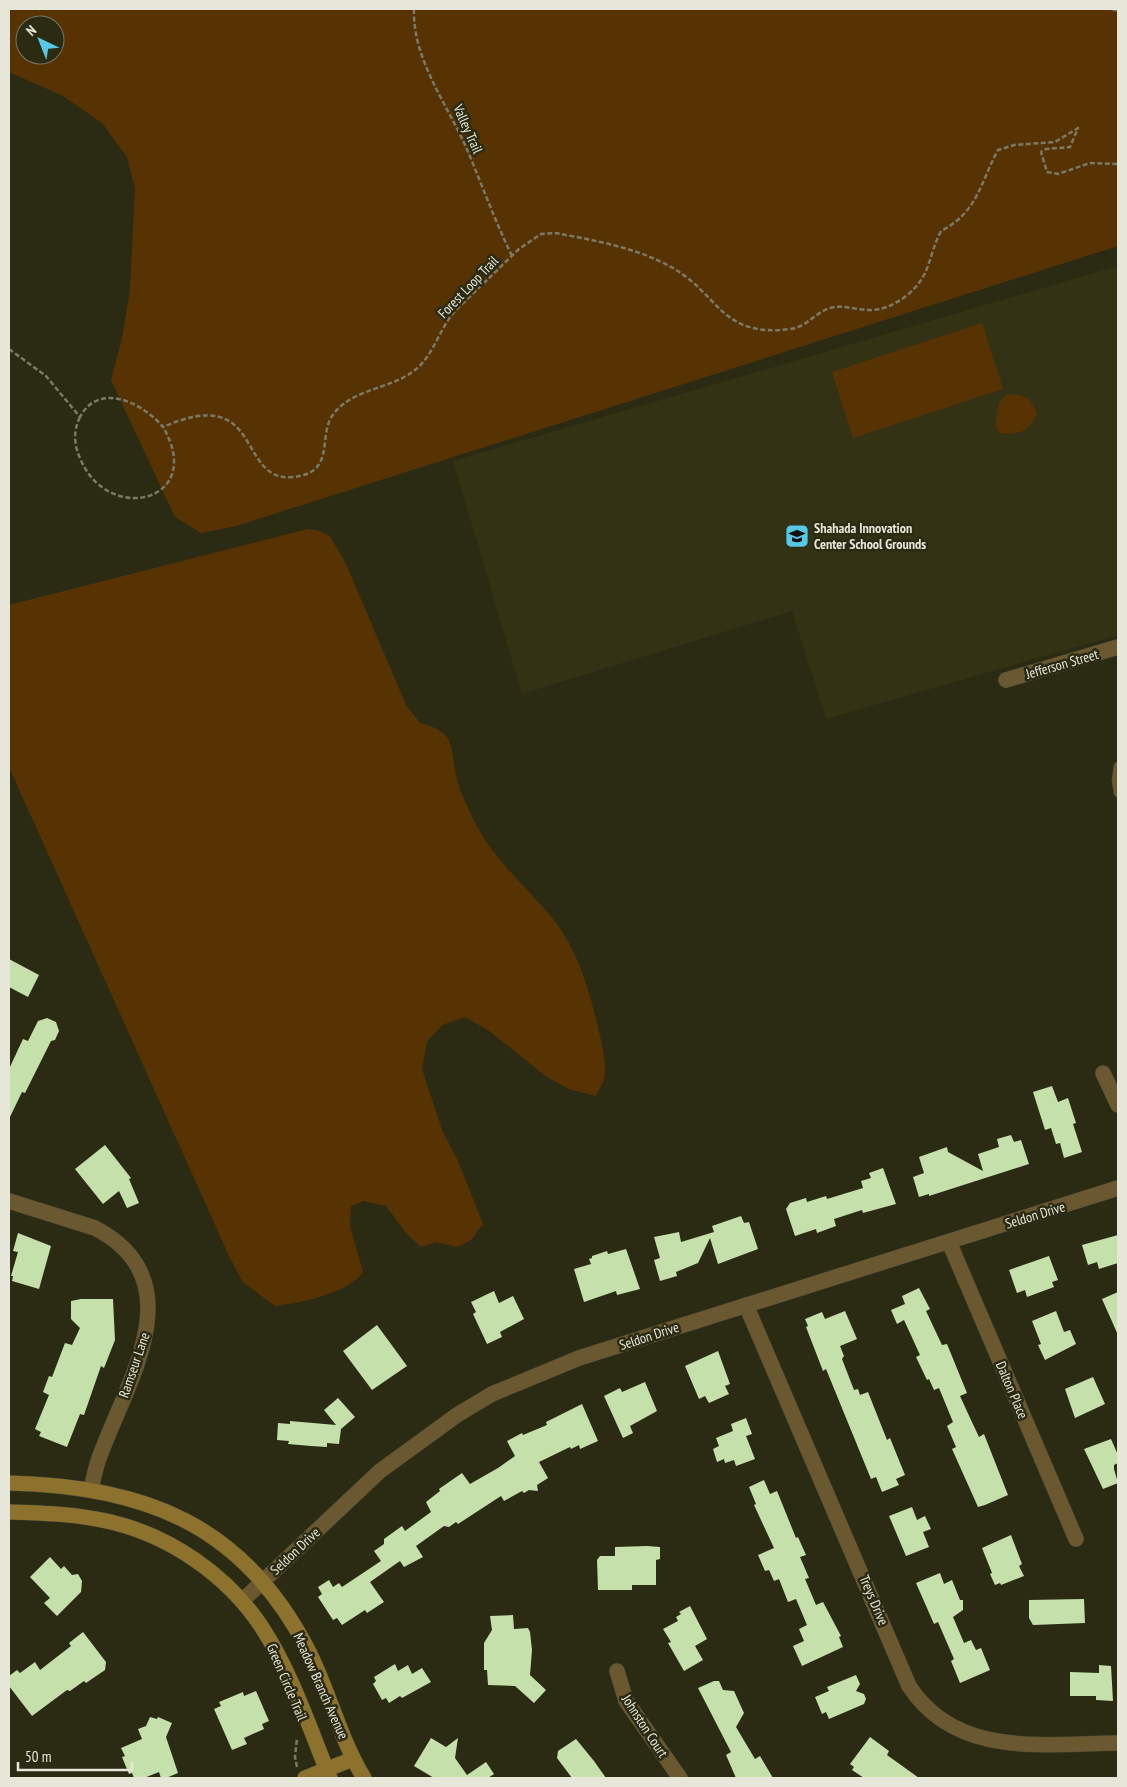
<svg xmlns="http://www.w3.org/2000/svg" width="1127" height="1787" font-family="'PT Sans Narrow',sans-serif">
  <rect width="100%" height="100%" fill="#2b2b14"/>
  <!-- built -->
  <path fill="#333214" d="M1118,266V635L826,719L792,611L522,694L453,461Z"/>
  <!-- green -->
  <g fill="#573304" fill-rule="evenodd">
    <path d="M9,9H1118V246L236,526L201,533L175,517L111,380L122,338L130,290L135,188L127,157L102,123L63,96L9,72ZM25,25H55V55H25Z"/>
    <path d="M982,323L1003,389L853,438L832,372Z"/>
    <path d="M1007,394C1025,395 1032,396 1037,415C1026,432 1021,435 1000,433L995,426L999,403Z"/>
    <path d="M308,529L320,531L330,536L346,564L406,705L420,723C458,732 449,748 457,779C461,795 470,813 478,828C497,863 528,888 553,919C577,949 588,986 597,1023C600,1036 608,1067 604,1079C602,1085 598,1091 596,1096L569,1089L547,1077L488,1030L465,1017L442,1025L427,1042L422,1069L442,1130L458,1161L483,1224L471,1240L458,1247L436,1242L421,1247L407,1234L386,1206L364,1201L351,1206L350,1226L363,1272C349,1293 300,1303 275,1306L243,1282L230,1258L9,767V605Z"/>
  </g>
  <!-- building -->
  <g fill="#c5e0ab">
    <path d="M9,959L39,975L28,997L9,987Z"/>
    <path d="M47,1018L56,1022L59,1031L55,1040L51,1041L25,1093L22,1092L9,1119V1069L23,1039L28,1041L38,1021Z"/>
    <path d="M1052,1086L1058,1102L1068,1098L1076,1123L1073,1124L1082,1152L1064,1158L1060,1143L1056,1144L1051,1128L1045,1130L1033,1092Z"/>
    <path d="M1011,1135L1014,1142L1021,1140L1029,1164L929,1196V1194L919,1197L913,1177L924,1173L919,1157L947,1147L948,1152L983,1171L978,1154L999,1147L997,1139Z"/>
    <path d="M105,1145L131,1178L129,1179L139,1203L127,1208L119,1191L103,1204L75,1169Z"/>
    <path d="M883,1168L896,1204L863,1213L862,1210L834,1219L836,1226L817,1233L816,1229L795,1236L786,1209L790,1203L806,1198L807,1202L826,1196L827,1199L863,1188L861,1181L871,1178L869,1173Z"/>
    <path d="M741,1216L744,1223L749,1222L758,1249L718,1264L710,1238L698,1263L676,1272L677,1276L660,1281L654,1260L660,1258L654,1237L679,1232L681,1242L714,1232L712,1226Z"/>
    <path d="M18,1233L51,1246L39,1289L12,1281L13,1276H11L18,1252L13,1251Z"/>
    <path d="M1118,1235V1263L1099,1269L1097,1262L1088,1265L1082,1245Z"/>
    <path d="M626,1249L640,1289L617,1295L616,1291L584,1302L574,1269L591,1264L589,1259L592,1258V1256L607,1251L608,1254Z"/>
    <path d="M1049,1256L1058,1280L1052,1282L1054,1287L1027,1297L1025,1290L1017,1293L1009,1270Z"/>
    <path d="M919,1288L930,1309L926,1311L942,1345L947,1344L967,1393L960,1396L971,1420L979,1437L984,1434L1008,1495L985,1505L978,1507L952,1449L956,1447L947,1426L953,1422L939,1388L934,1390L929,1379L927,1380L916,1357L920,1355L904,1320L897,1324L891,1310L905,1304L902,1296Z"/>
    <path d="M494,1291L499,1303L513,1296L524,1319L500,1332L502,1337L487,1344L473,1314L476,1312L471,1302Z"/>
    <path d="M1118,1292V1335L1102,1299Z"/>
    <path d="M81,1299H113L115,1340L104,1368L101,1366L84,1415L80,1414L67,1447L39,1436L41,1432L35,1429L49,1395L43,1392L49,1376L52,1377L65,1343L72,1345L80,1328L71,1319V1301Z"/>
    <path d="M845,1311L857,1339L840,1346L844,1356L842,1359L854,1390L858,1389L860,1395L868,1392L887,1440L890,1438L905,1475L896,1479L899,1485L882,1492L876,1477L871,1479L826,1369L823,1371L806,1327L808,1326L805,1319L822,1312L825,1319Z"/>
    <path d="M1056,1311L1064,1332L1070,1330L1076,1344L1045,1360L1038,1345L1041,1344L1032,1321Z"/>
    <path d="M377,1325L407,1366L372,1390L343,1351Z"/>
    <path d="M718,1351L730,1384L725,1386L729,1394L709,1403L705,1396L699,1399L685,1366Z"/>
    <path d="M1093,1377L1105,1404L1075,1418L1065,1389Z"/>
    <path d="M645,1382L657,1411L630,1426L633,1433L623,1438L604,1396L620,1388L622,1392Z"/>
    <path d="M338,1398L355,1417L341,1429L339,1444L327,1443V1447L311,1446L288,1444L289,1441L277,1440L278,1423L290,1424V1421L336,1425L324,1410Z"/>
    <path d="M582,1404L598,1441L580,1449L579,1445L571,1449L570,1447L539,1462L548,1478L537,1485L538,1491L529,1490L524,1493L522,1491L504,1501L501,1496L458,1524L456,1522L449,1527L444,1526L416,1546L423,1557L404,1567L400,1561L370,1582L384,1602L367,1613L365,1610L342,1625L337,1618L333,1620L318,1597L322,1594L318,1587L329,1580L333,1587L339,1583L342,1587L381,1561L374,1551L384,1544V1539L402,1526L405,1531L431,1512L426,1502L440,1491L439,1489L462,1473L470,1484L498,1468L515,1456L507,1441L522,1433L523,1435L547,1425L546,1422Z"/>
    <path d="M746,1418L752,1434L746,1436L755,1459L736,1466L734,1460L725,1463L724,1459L717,1462L713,1449L719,1446L716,1438L733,1431L731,1424Z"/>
    <path d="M1111,1439L1118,1455V1463L1114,1465V1469L1118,1483L1103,1489L1084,1449Z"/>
    <path d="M764,1480L770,1494L777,1491L796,1538L798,1537L806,1555L800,1557L809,1578L805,1579L816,1605L823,1602L841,1636L839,1637L843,1647L802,1666L793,1646L804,1641L799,1629L807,1625L796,1599L788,1602L779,1579L774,1581L769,1570L765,1571L758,1555L774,1548L754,1505L756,1504L749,1487Z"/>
    <path d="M912,1507L917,1520L925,1516L931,1529L923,1532L929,1547L906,1556L889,1516Z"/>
    <path d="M1011,1535L1022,1564L1019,1566L1024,1576L1001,1585L1000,1583L995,1585L990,1574L992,1573L982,1548Z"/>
    <path d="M647,1546L660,1547V1559L656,1560V1585H632V1590H598L597,1560L600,1556H615V1547Z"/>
    <path d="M50,1557L61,1569L64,1566L72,1575L78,1574L82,1581L81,1592L57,1616L44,1603L50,1598L30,1577Z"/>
    <path d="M940,1573L944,1584L952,1580L960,1600H963V1610L953,1617L964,1643L971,1640L976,1650L981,1648L990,1670L960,1683L951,1661L954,1659L938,1622L934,1624L916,1583Z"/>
    <path d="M1084,1599L1085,1623L1033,1625L1029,1618V1600Z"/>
    <path d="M690,1606L707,1639L695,1646L703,1660L684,1671L668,1643L671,1642L663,1629L678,1621L676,1617L681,1614L679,1612Z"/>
    <path d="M513,1615L514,1629L528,1628L530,1632L532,1650L530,1675L546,1690L534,1703L515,1686L488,1685L487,1670H484V1643L492,1630L490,1616Z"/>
    <path d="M83,1632L106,1662L105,1670L86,1683L84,1681L70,1691L67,1690L32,1716L9,1686V1676L17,1670L20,1673L35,1662L40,1670L71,1646L69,1643Z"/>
    <path d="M395,1664L398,1671L408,1665L412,1674L422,1668L431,1682L402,1698L400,1696L389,1703L386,1698L382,1700L373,1684L376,1681L374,1677Z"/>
    <path d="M1099,1665L1111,1666L1113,1701L1096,1700V1696H1070V1672L1099,1673Z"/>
    <path d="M856,1675L860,1684L856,1691L864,1694L866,1699L864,1704L829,1719L826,1712L822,1714L815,1697L829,1691L827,1687Z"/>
    <path d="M714,1681H719L723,1690L734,1691L744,1713L736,1727L755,1759L760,1756L773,1778H736L726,1755L731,1752L698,1688Z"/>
    <path d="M256,1691L269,1721L262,1724L264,1729L244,1738L247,1744L232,1750L214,1709L221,1706L219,1702L243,1692L244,1696Z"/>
    <path d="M150,1717L157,1719L158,1717L172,1723L166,1737L178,1773L166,1778H161L159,1772L144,1778H134L132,1773L129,1774L122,1757L125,1756L121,1748L142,1739L138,1729L146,1726Z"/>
    <path d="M870,1737L889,1751L887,1755L919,1778H864L852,1770L854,1767L850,1764Z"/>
    <path d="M431,1738L446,1747L458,1738L455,1758L467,1775L486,1762L494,1774L488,1778H434L414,1766Z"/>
    <path d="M576,1739L594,1761L606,1778H572L557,1758L558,1751Z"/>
  </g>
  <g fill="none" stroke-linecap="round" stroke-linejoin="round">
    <!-- lane casing -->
    <g stroke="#494934" stroke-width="9">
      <path id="lane" d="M1118,766L1116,780L1118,793"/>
    </g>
    <!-- street casing -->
    <g stroke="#494934" stroke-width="16">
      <g id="street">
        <path d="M1006,680L1118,647"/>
        <path d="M1103,1073L1118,1105"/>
        <path d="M9,1201L95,1228C194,1280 129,1378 101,1453C96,1464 94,1477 91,1489"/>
        <path d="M949,1242L1076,1539"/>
        <path d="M746,1305L909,1686C956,1758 1042,1744 1118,1743"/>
        <path d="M242,1601L380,1471L457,1415L492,1394L579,1358L1118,1188"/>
        <path d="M617,1671L626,1701L680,1778"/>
      </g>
    </g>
    <!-- secondary casing -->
    <g stroke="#494934" stroke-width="16">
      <g id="secondary">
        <path d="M9,1483C144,1486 243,1524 308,1650C329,1691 340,1739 364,1778"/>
        <path d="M9,1512C43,1513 78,1514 111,1522C170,1536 227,1575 261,1626C292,1673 309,1727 330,1778"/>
        <path d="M305,1778L353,1759"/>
      </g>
    </g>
    <!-- path -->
    <g stroke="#7a7a67" stroke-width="2.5" stroke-dasharray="5 2.5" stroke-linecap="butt">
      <path d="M414,9C412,60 450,108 469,154C483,188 496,223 512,256"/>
      <path d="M1112,9L1118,11"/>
      <path d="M9,349L46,376L80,417C99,381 143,403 163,427C265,382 236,483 293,477C336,473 318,437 332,416C351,388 390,390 415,370C434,355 439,329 455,311L519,249L541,234L555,233C593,240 638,248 671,267C720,294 720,338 790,329C807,327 816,312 830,308C842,304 859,311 872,310C885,309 896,304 906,296C932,275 927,258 941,231C978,212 980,183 998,150L1014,145L1055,142L1078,128L1070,147L1046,149L1041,152L1047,172L1058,174L1090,163L1118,164"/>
      <path d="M80,417C73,431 74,445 80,458C107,526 207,502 163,427"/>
      <path d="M297,1767L295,1757L297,1738"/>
    </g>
    <!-- lane -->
    <use href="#lane" stroke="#695830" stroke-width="8"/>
    <!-- street -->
    <use href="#street" stroke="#695830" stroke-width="15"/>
    <!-- secondary -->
    <use href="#secondary" stroke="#8d722d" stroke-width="15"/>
  </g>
  <!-- icons -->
  <defs>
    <g id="school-square" transform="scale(1.25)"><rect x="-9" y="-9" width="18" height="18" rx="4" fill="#58c9e4" stroke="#2b2b14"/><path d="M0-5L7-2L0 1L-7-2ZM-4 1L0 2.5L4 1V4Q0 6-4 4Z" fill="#111"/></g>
  </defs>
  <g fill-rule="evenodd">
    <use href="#school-square" x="797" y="536"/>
  </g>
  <g text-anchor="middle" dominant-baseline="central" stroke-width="5" stroke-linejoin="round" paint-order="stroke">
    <!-- street labels -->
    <g font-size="14" fill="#e7e7d9" stroke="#2b2b14">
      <text transform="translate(468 129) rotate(66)">Valley Trail</text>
      <text transform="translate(468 287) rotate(-46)">Forest Loop Trail</text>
      <text transform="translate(1062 664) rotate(-16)">Jefferson Street</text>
      <text transform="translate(1035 1215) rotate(-17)">Seldon Drive</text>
      <text transform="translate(649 1336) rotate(-18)">Seldon Drive</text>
      <text transform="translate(134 1365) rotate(-71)">Ramseur Lane</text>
      <text transform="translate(1012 1390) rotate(67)">Dalton Place</text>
      <text transform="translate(295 1551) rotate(-43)">Seldon Drive</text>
      <text transform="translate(874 1600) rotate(67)">Treys Drive</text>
      <text transform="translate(287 1682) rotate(67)">Green Circle Trail</text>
      <text transform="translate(321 1686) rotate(66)">Meadow Branch Avenue</text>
      <text transform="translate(645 1726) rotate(57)">Johnston Court</text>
    </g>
    <!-- poi labels -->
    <g font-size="14" font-weight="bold" fill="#e7e7d9" stroke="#2b2b14" text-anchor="start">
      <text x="814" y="528">Shahada Innovation<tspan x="814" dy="16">Center School Grounds</tspan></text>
    </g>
  </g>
  <!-- border -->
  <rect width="1127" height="1787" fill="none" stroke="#e7e7d9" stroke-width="20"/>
  <!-- north arrow -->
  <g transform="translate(40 40) rotate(317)"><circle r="24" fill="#2b2b14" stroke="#767663"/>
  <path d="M0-4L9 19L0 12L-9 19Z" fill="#58c9e4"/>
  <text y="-8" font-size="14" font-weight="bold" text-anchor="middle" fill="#e7e7d9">N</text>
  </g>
  <!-- scale -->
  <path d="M18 1762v8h114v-8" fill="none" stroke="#e7e7d9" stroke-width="2.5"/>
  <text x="25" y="1762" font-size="15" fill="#e7e7d9" stroke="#2b2b14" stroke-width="4" paint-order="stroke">50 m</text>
</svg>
